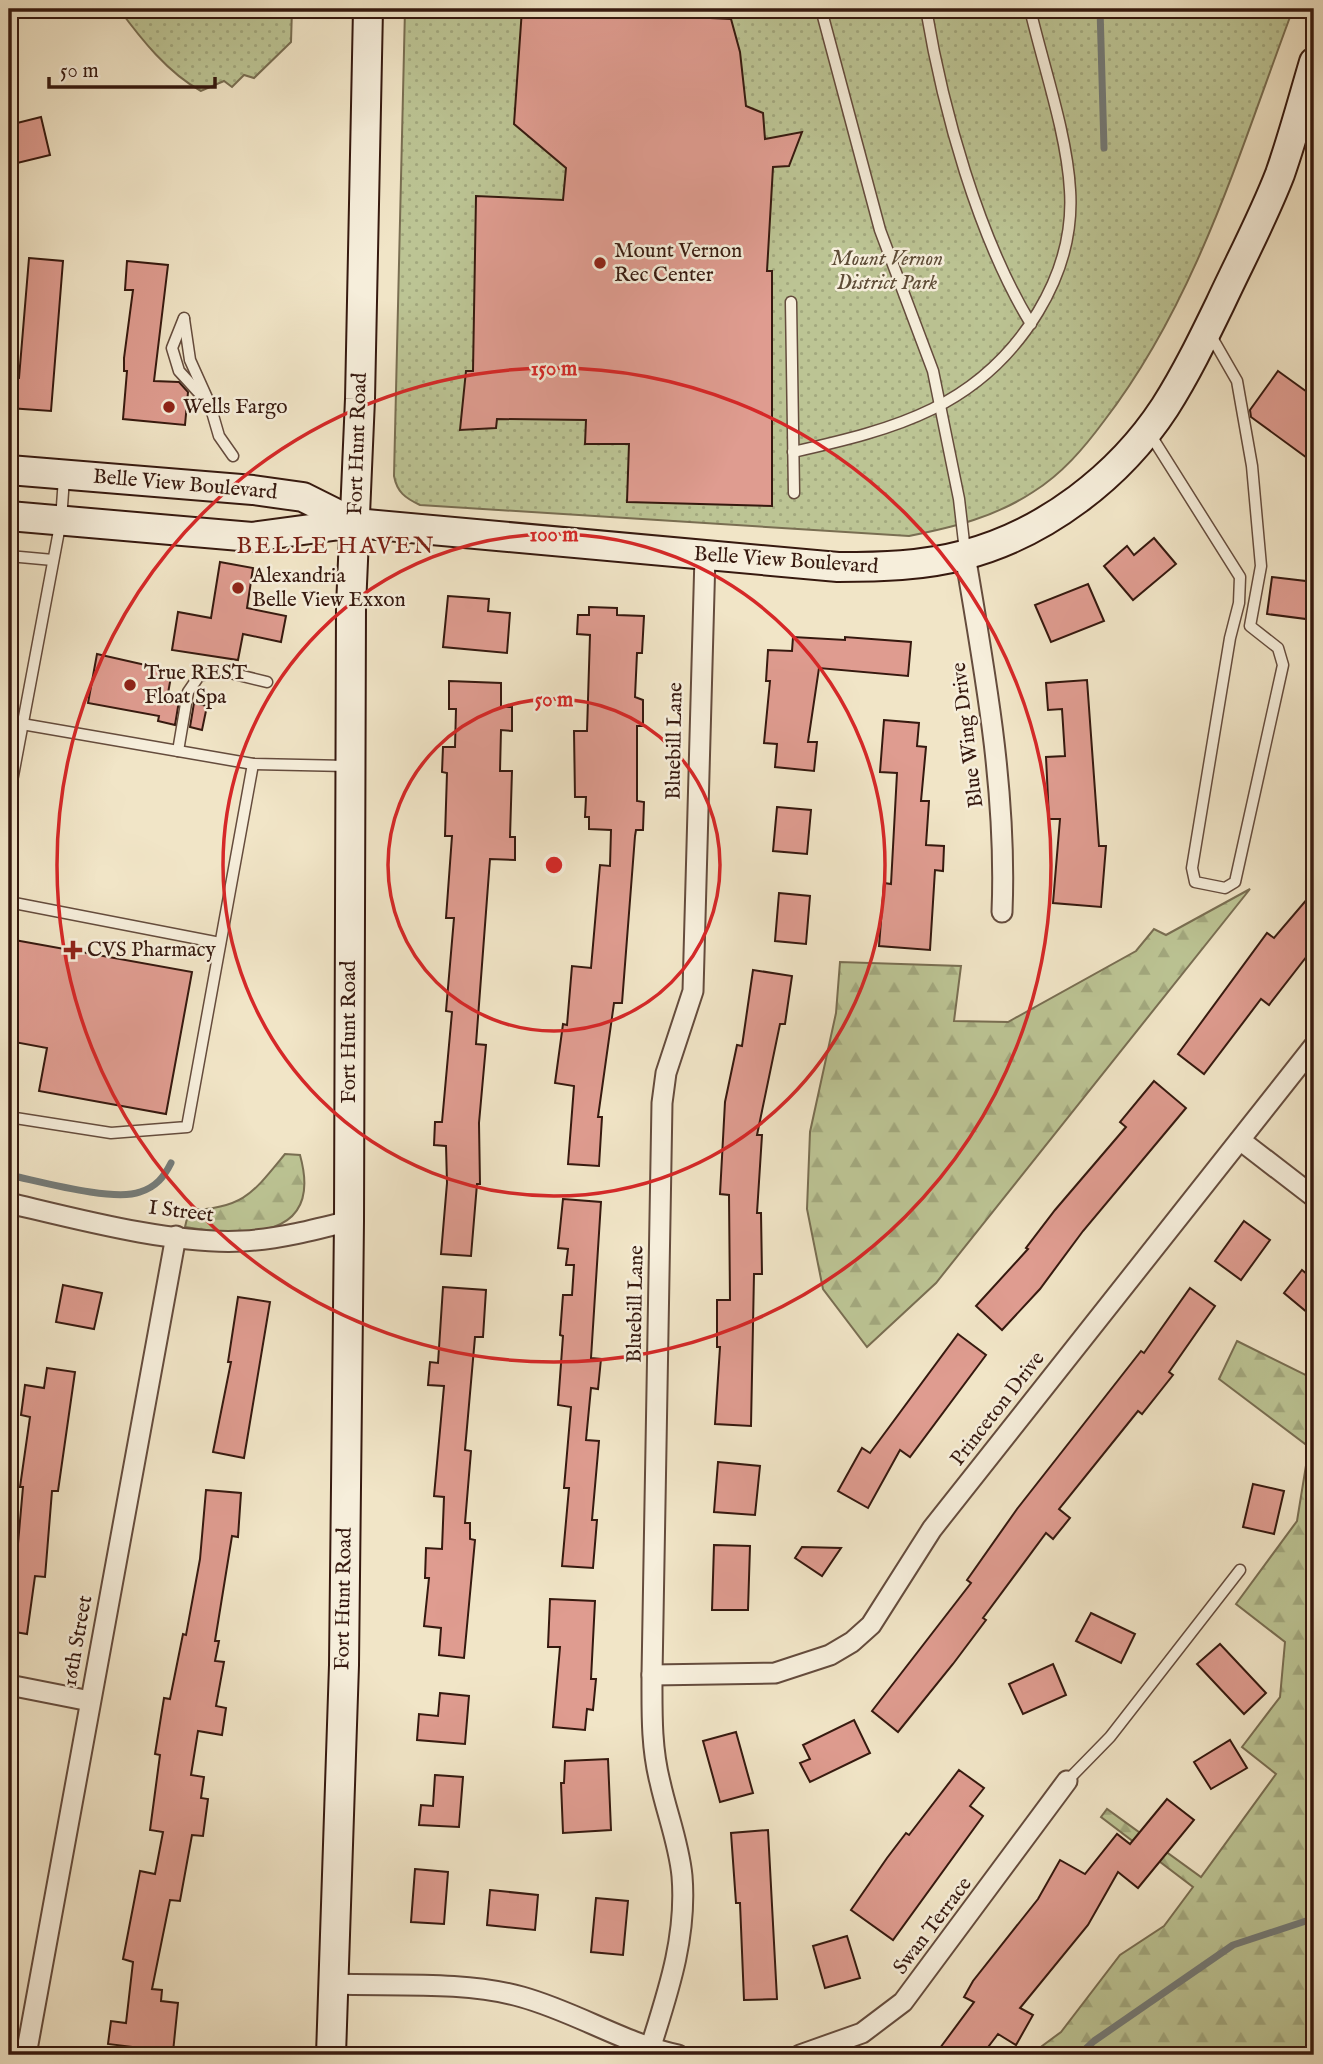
<svg xmlns="http://www.w3.org/2000/svg" width="1323" height="2064" font-family="'IM FELL English',serif">
  <defs>
    <pattern id="forest-firs" width="22" height="20" patternUnits="userSpaceOnUse" patternTransform="scale(1.75)"><rect width="22" height="20" fill="#bcc494"/><path d="M5 1l3.5 6h-7zM16 11l3.5 6h-7z" fill="#a2a87e"/></pattern>
    <pattern id="park-dots" width="8" height="8" patternUnits="userSpaceOnUse" patternTransform="scale(1.75)"><rect width="8" height="8" fill="#bcc494"/><path d="M2 2h.1M6 6h.1" fill="none" stroke="#a2a87e" stroke-width="1.8" stroke-linecap="round"/></pattern>
  </defs>
  <rect width="100%" height="100%" fill="#f1e5c7"/>
  <filter id="stains"><feTurbulence type="fractalNoise" baseFrequency=".00286" numOctaves="4"/><feColorMatrix values="0 0 0 0 .2 0 0 0 0 .09 0 0 0 0 .02 0 0 0 .5 -.17"/></filter>
  <radialGradient id="worn" r=".72"><stop offset=".6" stop-color="#630" stop-opacity="0"/><stop offset="1" stop-color="#630" stop-opacity=".3"/></radialGradient>
  <!-- forest -->
  <g fill="url(#forest-firs)" stroke="#796e52" stroke-width="2">
    <path d="M1250,889L936,1283L867,1347L823,1289L807,1209L810,1132L836,1013L840,962L961,966L954,1021L1008,1022L1136,951L1154,929L1166,935Z"/>
    <path d="M285,1154L300,1155C324,1241 244,1237 185,1227L189,1210C243,1209 253,1193 285,1154Z"/>
    <path d="M1237,1341L1314,1379V2055H1030L1061,2032L1120,1955L1164,1926L1193,1887L1101,1817L1107,1809L1201,1877L1276,1774L1242,1747L1280,1697L1285,1642L1236,1604L1297,1521L1309,1447L1219,1379Z"/>
  </g>
  <!-- park -->
  <g fill="url(#park-dots)" stroke="#796e52" stroke-width="2">
    <path d="M119,9H292L291,42L254,78L244,75L232,87L224,81L201,91C168,73 141,39 119,9Z"/>
    <path d="M405,9H1293C1240,150 1197,300 1104,421C1084,448 1062,474 1033,492C995,517 954,527 909,536L420,505C405,498 397,492 394,476Z"/>
  </g>
  <g fill="none" stroke-linecap="round" stroke-linejoin="round">
    <!-- stream -->
    <g stroke="#747b78" stroke-width="7">
      <path d="M1100,9L1104,148"/>
      <path d="M9,1175C39,1181 113,1202 140,1192C156,1187 164,1177 171,1163"/>
      <path d="M1079,2055L1094,2041L1233,1945L1312,1919"/>
    </g>
  </g>
  <!-- building -->
  <g fill="#df9c90" stroke="#36190f" stroke-width="2">
    <path d="M522,9L731,19L740,52L746,106L763,113L765,139L802,132L789,166L773,167L767,271H772V506L627,502L629,444H585L586,420L497,419L496,428L460,430L466,371H473L476,196L563,200L566,168L514,124Z"/>
    <path d="M41,117L50,155L9,165V125Z"/>
    <path d="M29,258L63,261L51,411L9,408V377L19,378Z"/>
    <path d="M127,261L168,265L154,381L179,382L188,392L185,425L123,419L127,371H124V358L133,290H125Z"/>
    <path d="M1278,371L1314,397V463L1251,417L1250,410Z"/>
    <path d="M1154,538L1176,564L1133,600L1104,566L1127,546L1134,555Z"/>
    <path d="M220,562L253,568L247,608L286,616L281,642L243,634L238,660L172,650L178,612L211,618Z"/>
    <path d="M1272,577L1314,582V620L1267,614Z"/>
    <path d="M1088,584L1104,621L1051,642L1035,605Z"/>
    <path d="M448,596L489,599L488,611L510,613L507,653L443,647Z"/>
    <path d="M589,607L617,608V615L644,616L642,653H637L635,697L643,700V726H637V801L644,802L643,830H636L635,836L622,1003H614L598,1117H602L599,1166L568,1164L574,1086L555,1083L563,1024L567,1025L572,966L591,968L600,865L610,866L611,830L589,829V817H585L586,797H575L574,731H587L590,635L577,634L578,615H589Z"/>
    <path d="M793,637L845,640V637L911,642L908,676L819,668L808,742H817L814,771L775,767L777,744L764,743L770,681H766L768,650L792,651Z"/>
    <path d="M97,654L172,671L167,699L179,701L175,725L158,721L159,716L88,703Z"/>
    <path d="M1087,680L1099,846H1106L1101,907L1053,903L1060,819H1049L1046,757L1065,756L1062,709L1048,710L1046,683Z"/>
    <path d="M449,681L501,683V707H512V731L501,730L500,771H512L510,837H515V860L490,859L476,1044L486,1045L479,1123L480,1184H477L471,1256L441,1254L447,1183L446,1146L434,1145L435,1122H442L452,1012L446,1011L454,918H446L452,836H445L447,773L442,772L443,747H455L456,709H449Z"/>
    <path d="M194,703L207,706L202,730L190,727Z"/>
    <path d="M884,720L919,723L917,746L926,747L921,801H929L926,845L944,846L943,871L935,870L930,950L879,946L884,883L891,884L897,773L880,772Z"/>
    <path d="M777,807L811,810L807,854L773,851Z"/>
    <path d="M1314,891V947L1269,1005L1261,999L1204,1074L1178,1054L1267,933L1274,938Z"/>
    <path d="M779,893L810,896L806,944L775,941Z"/>
    <path d="M9,939L192,972L166,1114L39,1091L47,1048L9,1041Z"/>
    <path d="M753,970L792,976L785,1024H780L757,1135H762L757,1213H761L762,1274H754L751,1426L715,1424L720,1347H717V1300H730L729,1195L720,1194L725,1102L737,1045L742,1046Z"/>
    <path d="M1154,1081L1186,1108L1083,1231L1040,1289L1002,1330L976,1306L1028,1249L1026,1248L1055,1210L1126,1127L1120,1122Z"/>
    <path d="M563,1199L601,1202L591,1358L601,1359L598,1389L591,1388L586,1440L599,1441L592,1520H597L593,1568L562,1566L569,1488H564L571,1407L558,1405L563,1336L560,1335L563,1295H572L574,1265H566L568,1249L558,1248Z"/>
    <path d="M1244,1221L1270,1240L1241,1280L1215,1261Z"/>
    <path d="M1302,1270L1314,1280V1318L1284,1293Z"/>
    <path d="M63,1285L102,1293L94,1329L56,1322Z"/>
    <path d="M443,1287L486,1290L483,1337H475L465,1450L471,1451L465,1523H470V1539L475,1540L464,1658L439,1655L441,1628L424,1626L429,1578H425L426,1548L442,1549L444,1497L434,1496L444,1386L428,1385L430,1362L438,1363Z"/>
    <path d="M1190,1288L1215,1306L1169,1372L1173,1375L1142,1414L1138,1411L1059,1509L1070,1518L1053,1539L1046,1533L983,1618L986,1620L953,1664L898,1732L872,1711L971,1583L967,1580L1017,1509L1141,1351L1144,1353Z"/>
    <path d="M238,1297L270,1302L244,1458L213,1452L231,1362H228Z"/>
    <path d="M958,1334L986,1355L910,1457L900,1450L868,1508L838,1491L862,1448L870,1453Z"/>
    <path d="M47,1368L75,1372L58,1491H52L45,1577L35,1576L27,1634L9,1631V1599L13,1600L23,1487H20L30,1417L21,1415L25,1385L44,1388Z"/>
    <path d="M718,1462L760,1466L755,1515L714,1512Z"/>
    <path d="M1253,1484L1284,1491L1274,1534L1243,1527Z"/>
    <path d="M206,1490L241,1493L238,1537L232,1536L215,1641H219L215,1661L224,1662L216,1706L226,1708L222,1735L198,1731L191,1775L204,1777L201,1798L208,1799L203,1836L192,1835L180,1901L170,1900L152,1989L162,1990L161,2001L178,2003L173,2052L108,2044L111,2021L126,2023L133,1962L123,1959L140,1871L155,1874L163,1832L150,1830L160,1755L155,1754L164,1698L170,1699L183,1634L186,1635L200,1559Z"/>
    <path d="M714,1545L750,1546L748,1610H712Z"/>
    <path d="M802,1547L841,1548L822,1576L795,1558Z"/>
    <path d="M550,1599L595,1601L591,1679H596L593,1710L587,1709L585,1730L553,1727L560,1647H548Z"/>
    <path d="M1091,1613L1135,1634L1121,1663L1076,1641Z"/>
    <path d="M1220,1644L1266,1693L1244,1714L1197,1664Z"/>
    <path d="M1053,1664L1066,1695L1023,1714L1009,1684Z"/>
    <path d="M440,1693L469,1696L465,1744L417,1740L419,1714L438,1716Z"/>
    <path d="M854,1720L870,1753L810,1782L800,1763L810,1759L803,1745Z"/>
    <path d="M736,1732L753,1793L720,1802L703,1741Z"/>
    <path d="M1230,1740L1247,1768L1211,1789L1194,1762Z"/>
    <path d="M608,1759L611,1830L563,1833L561,1783H564L565,1761Z"/>
    <path d="M959,1770L984,1788L970,1806L983,1816L893,1940L851,1910L887,1858L906,1833L909,1835Z"/>
    <path d="M435,1775L463,1777L459,1827L419,1825L421,1805L433,1806Z"/>
    <path d="M1167,1799L1194,1820L1138,1888L1118,1872L1088,1925L1020,2008L1033,2015L1016,2045L998,2034L982,2055H949L940,2048L974,2002L964,1997L973,1981L1038,1899L1060,1860L1085,1874L1117,1834L1130,1844Z"/>
    <path d="M768,1830L777,1999L744,2000L740,1903H736L731,1833Z"/>
    <path d="M415,1869L448,1872L444,1924L411,1922Z"/>
    <path d="M490,1890L538,1895L535,1930L487,1925Z"/>
    <path d="M596,1898L628,1901L623,1955L591,1952Z"/>
    <path d="M847,1936L860,1978L825,1988L813,1946Z"/>
  </g>
  <g fill="none" stroke-linecap="round" stroke-linejoin="round">
    <!-- service casing -->
    <g stroke="#654c3d" stroke-width="13">
      <g id="service">
        <path d="M821,9L880,230L933,371L959,499L965,551"/>
        <path d="M926,9C943,110 978,237 1031,324"/>
        <path d="M791,302L794,493"/>
        <path d="M184,318L172,348L179,371L210,405L219,436L233,456"/>
        <path d="M184,319L190,360L208,400"/>
        <path d="M1150,434L1240,577L1239,603L1230,638L1192,868L1195,882L1225,888L1235,882L1283,665L1278,648L1250,626L1261,566L1252,466L1237,381L1210,334"/>
        <path d="M793,452C896,429 980,407 1038,312C1061,274 1073,235 1070,190C1067,134 1043,65 1030,9"/>
        <path d="M9,556L53,560"/>
        <path d="M22,724L253,764L347,766"/>
        <path d="M178,751L188,692L199,676L222,671L267,682"/>
        <path d="M9,797L61,520L64,478"/>
        <path d="M9,902L220,943"/>
        <path d="M9,1117L111,1133L187,1127L253,764"/>
        <path d="M1067,1781L1110,1737L1240,1570"/>
      </g>
    </g>
    <!-- minor casing -->
    <g stroke="#654c3d" stroke-width="23">
      <g id="minor">
        <path d="M965,555C985,673 1007,792 1002,912"/>
        <path d="M1240,1140L1314,1197"/>
        <path d="M9,1203C77,1219 174,1245 243,1241C279,1239 314,1230 349,1221"/>
        <path d="M652,1675L775,1673L830,1655L852,1642L871,1625L932,1529L1314,1046"/>
        <path d="M9,1685L90,1701"/>
        <path d="M335,1984C393,1986 466,1981 522,1997C576,2012 623,2043 678,2055"/>
        <path d="M650,2049C668,1992 687,1937 682,1876C679,1844 667,1814 660,1782C651,1747 652,1711 652,1675L662,1103L666,1073L693,991L705,556"/>
        <path d="M26,2055L176,1236"/>
        <path d="M800,2055L862,2033L903,2002L1067,1781"/>
      </g>
    </g>
    <!-- secondary casing -->
    <g stroke="#36190f" stroke-width="32">
      <g id="secondary">
        <path d="M9,470L253,490L303,497L355,523"/>
        <path d="M9,516L252,537L355,523L838,567C880,567 923,566 964,555C1045,534 1120,476 1165,407C1186,374 1203,339 1220,304C1240,261 1263,218 1280,174C1293,137 1303,99 1314,62"/>
        <path d="M331,2055L344,1665L349,1221L351,607L360,399L368,9"/>
      </g>
    </g>
    <!-- service -->
    <use href="#service" stroke="#f6eedb" stroke-width="10"/>
    <!-- minor -->
    <use href="#minor" stroke="#f6eedb" stroke-width="19"/>
    <!-- secondary -->
    <use href="#secondary" stroke="#f6eedb" stroke-width="28"/>
  </g>
  <!-- distance rings -->
  <g fill="none" stroke="#d62828" stroke-width="3.5">
    <circle cx="554" cy="865" r="166"/>
    <circle cx="554" cy="865" r="331"/>
    <circle cx="554" cy="865" r="497"/>
  </g>
  <!-- markers -->
  <g fill="#8f2418" stroke="#f6eedb" stroke-width="2.5">
    <circle cx="600" cy="263" r="7"/>
    <circle cx="169" cy="407" r="7"/>
    <circle cx="238" cy="588" r="7"/>
    <circle cx="130" cy="685" r="7"/>
    <path d="M69.5 939.5h7v7h7v7h-7v7h-7v-7h-7v-7h7z"/>
  </g>
  <g text-anchor="middle" dominant-baseline="central" stroke-width="5" stroke-linejoin="round" paint-order="stroke">
    <!-- poi labels -->
    <g font-size="21" fill="#36190f" stroke="#f6eedb" text-anchor="start">
      <text x="614" y="251">Mount Vernon<tspan x="614" dy="24">Rec Center</tspan></text>
      <text x="183" y="407">Wells Fargo</text>
      <text x="252" y="576">Alexandria<tspan x="252" dy="24">Belle View Exxon</tspan></text>
      <text x="144" y="673">True REST<tspan x="144" dy="24">Float Spa</tspan></text>
      <text x="87" y="950">CVS Pharmacy</text>
    </g>
    <!-- park labels -->
    <g font-size="21" font-style="italic" fill="#5e4c37" stroke="#f6eedb">
      <text x="887" y="259">Mount Vernon<tspan x="887" dy="24">District Park</tspan></text>
    </g>
    <!-- street labels -->
    <g font-size="21" fill="#36190f" stroke="#f6eedb">
      <text transform="translate(358 444) rotate(-88)">Fort Hunt Road</text>
      <text transform="translate(185 485) rotate(5)">Belle View Boulevard</text>
      <text transform="translate(786 561) rotate(4)">Belle View Boulevard</text>
      <text transform="translate(968 735) rotate(-97)">Blue Wing Drive</text>
      <text transform="translate(675 741) rotate(-89)">Bluebill Lane</text>
      <text transform="translate(349 1032) rotate(-90)">Fort Hunt Road</text>
      <text transform="translate(181 1212) rotate(7)">I Street</text>
      <text transform="translate(636 1304) rotate(-89)">Bluebill Lane</text>
      <text transform="translate(998 1409) rotate(-52)">Princeton Drive</text>
      <text transform="translate(344 1599) rotate(-89)">Fort Hunt Road</text>
      <text transform="translate(78 1641) rotate(-80)">16th Street</text>
      <text transform="translate(933 1926) rotate(-53)">Swan Terrace</text>
    </g>
    <!-- quarter labels -->
    <g font-size="24" letter-spacing="2" fill="#7a1f14" stroke="#f6eedb">
      <text x="336" y="546">BELLE HAVEN</text>
    </g>
  </g>
  <circle cx="554" cy="865" r="10" fill="#d62828" stroke="#f6eedb" stroke-width="3.5"/>
  <g font-size="21" text-anchor="middle" font-weight="bold" fill="#d62828" stroke="#f6eedb" stroke-width="5" stroke-linejoin="round" paint-order="stroke">
    <text x="554" y="375">150 m</text>
    <text x="554" y="541">100 m</text>
    <text x="554" y="706">50 m</text>
  </g>
  <!-- margin -->
  <rect width="1323" height="2064" fill="none" stroke="#f1e5c7" stroke-width="35"/>
  <rect x="10" y="10" width="1302" height="2043" fill="none" stroke="#36190f" stroke-width="3.5"/>
  <rect x="18" y="18" width="1288" height="2029" fill="none" stroke="#36190f" stroke-width="2"/>
  <!-- scale -->
  <path d="M49 77v10h166v-10" fill="none" stroke="#36190f" stroke-width="3.5"/>
  <text x="60" y="77" font-size="21" fill="#36190f" stroke="#f6eedb" stroke-width="5" paint-order="stroke">50 m</text>
  <rect width="100%" height="100%" filter="url(#stains)"/>
  <rect width="100%" height="100%" fill="url(#worn)"/>
</svg>
